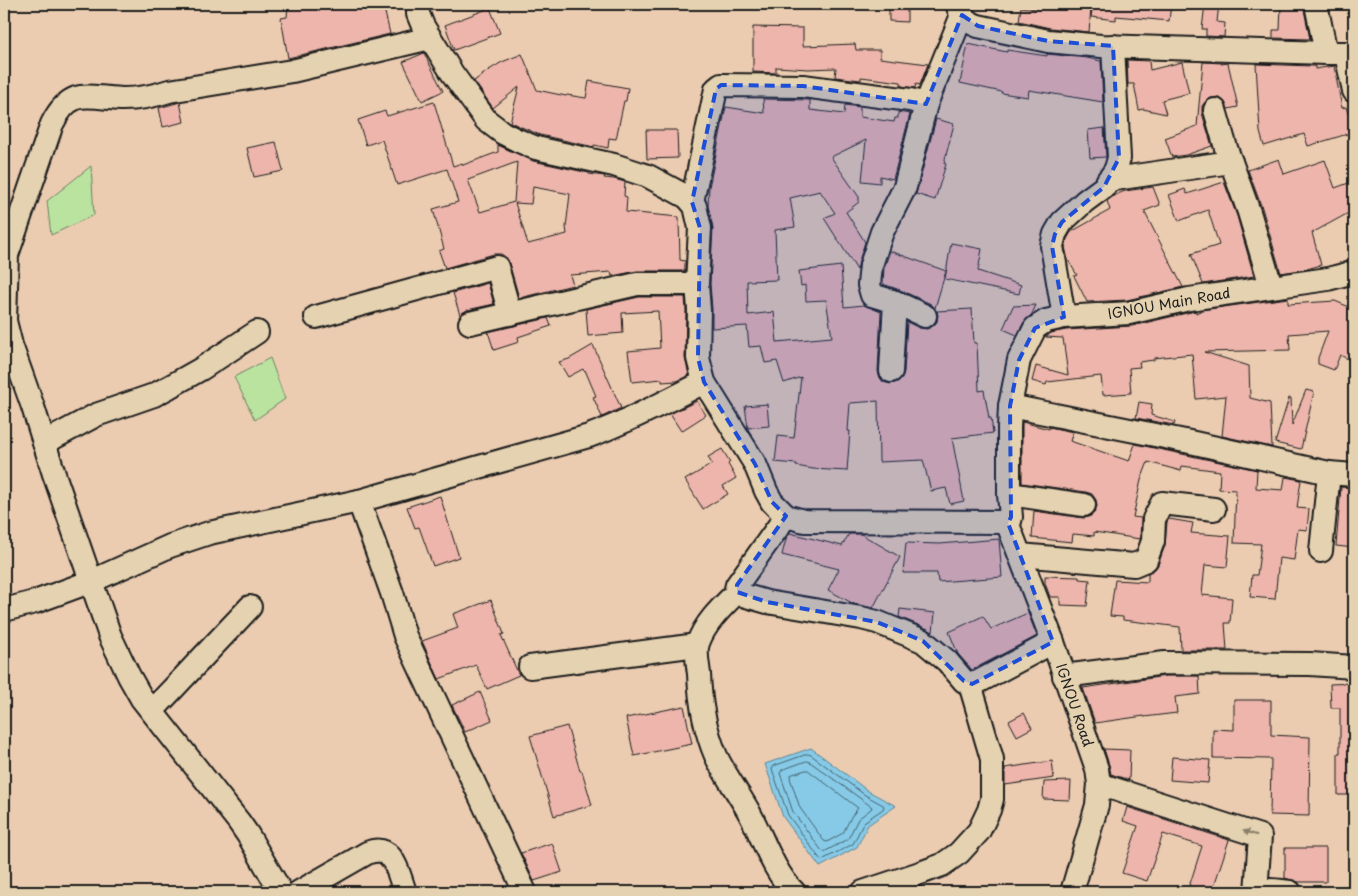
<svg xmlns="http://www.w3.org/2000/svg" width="1358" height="896" font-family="'Playpen Sans',sans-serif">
  <rect width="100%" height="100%" fill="#ebccb1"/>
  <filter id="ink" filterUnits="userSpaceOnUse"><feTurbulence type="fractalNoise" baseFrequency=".02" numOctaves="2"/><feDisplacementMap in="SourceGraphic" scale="10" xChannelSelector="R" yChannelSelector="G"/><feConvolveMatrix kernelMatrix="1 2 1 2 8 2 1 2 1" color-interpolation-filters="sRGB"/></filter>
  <g filter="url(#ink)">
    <!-- green -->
    <g fill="#bae39f" stroke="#6b805e">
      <path d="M91,166L94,215L51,235L47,201Z"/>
      <path d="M270,358L285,399L255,420L234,377Z"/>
    </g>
    <!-- water -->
    <path fill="#86cae7" stroke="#5c8496" d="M811,748L868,791L896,806L868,825L857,847L820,867L783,817L765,764Z"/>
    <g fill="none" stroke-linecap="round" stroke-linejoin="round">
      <!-- shore -->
      <g stroke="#46626d" stroke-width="1">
        <path d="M808,754L811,755L865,795L883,805L884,806L883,809L864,822L853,844L822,860L820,859L788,815L772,769L774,766Z"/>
        <path d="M807,761L810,762L872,807L871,809L858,819L848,839L824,852L822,851L793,812L780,773L782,770Z"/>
        <path d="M806,770H808L858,808L851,817L843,833L827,842L824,841L800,808L790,778L791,775Z"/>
      </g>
    </g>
    <!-- building -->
    <g fill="#edb5ab" stroke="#1c1c1c" fill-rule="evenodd">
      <path d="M288,4H383L390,34L288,58L281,18L287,17Z"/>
      <path d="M1038,4H1064V6L1091,8L1089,32L1050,28L1019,21L1021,7L1037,9Z"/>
      <path d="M1093,4H1171L1169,21L1116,16V20L1091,17Z"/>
      <path d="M1205,4H1219L1217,22L1225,23L1224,37L1206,36V29H1202Z"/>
      <path d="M1281,4L1303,5L1310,39L1273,38V30H1280Z"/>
      <path d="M889,5L907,6V22L889,21Z"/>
      <path d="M490,8L500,33L454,50L445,25Z"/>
      <path d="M753,27L803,28V46L855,44L856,50H880V58L928,64L920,85L916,84L915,88L901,86V82L861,77V80L835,77L836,68L808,69L776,67V73L753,72Z"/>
      <path d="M968,44L1007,52V50L1047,56V54L1087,58L1101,61L1103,102L1029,90L1028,97L1001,93L1002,92L960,83Z"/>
      <path d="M424,53L443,91L422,101L403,62Z"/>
      <path d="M522,54L537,90L566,96L567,95L586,98L589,81L628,88L626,101H624L616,139L609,138L608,148L594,145V147L540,135L510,122L519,87L493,108L474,81L489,70L502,62Z"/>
      <path d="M1127,60L1149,61L1150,70L1182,62L1189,93L1162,100L1166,114L1143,109L1139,110L1134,84H1128Z"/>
      <path d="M1203,62L1222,63L1221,64L1228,63L1238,107L1228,109L1224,101L1218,97L1211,98L1206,101L1202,106V113L1212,146L1186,155L1172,157L1165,138L1197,126Z"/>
      <path d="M1256,64L1311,66H1315V69L1334,66L1342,108L1346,107L1354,132L1308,146L1304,134L1264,146L1260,132Z"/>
      <path d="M763,99L810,100V110L844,114L845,105L860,107V117L894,122L895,118H898V112L910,114L893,179L880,176V183L862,181L866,140L831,157L859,197V202L846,212L865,242L859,261L857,270L824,218L835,213L820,191L790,198L795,227L775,230L777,280L747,281L748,315L774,312L777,342L832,337L826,300L806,301L805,285L801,286L799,271L841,266L844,307L864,305L881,312L878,371L879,376L883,382L891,384L897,382L902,379L904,372L907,322L919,328L927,329L933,326L937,322L938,315L937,311L972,309L974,343H977L979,391L984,390L989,418H991L993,433L952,438L964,501L950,504L946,488L931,491L923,460L879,462L878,401L850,403L848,431H850L847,471L813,469L796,466V464L775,462L778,436L794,438L801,377L784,383L777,361L765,363L761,346L749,347L747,326L712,328V309L710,284L713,228L708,206L709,187L726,107L764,113Z"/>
      <path d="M180,102L184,122L163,127L159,108Z"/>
      <path d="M434,102L453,166L462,163L463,165L498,152V145L533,161L589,173V174L605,176L604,178L614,179L625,182L624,196L627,197L626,212L679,217L680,260L685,261V271H637L612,276L611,272L570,275L573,285L519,298L509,263L507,258L501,254H494L445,268L439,251L444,249L433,209L458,202L447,169L397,185L382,140L366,145L358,120L385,111L387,116ZM517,162L514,202L480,212L468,180ZM533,187L570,194L566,227L567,234L528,244L515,203L531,204Z"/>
      <path d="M936,119L954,124L944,163L946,164L935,200L916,194Z"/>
      <path d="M1104,128L1106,157L1090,158L1088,130Z"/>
      <path d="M646,130H677L678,158L647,159Z"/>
      <path d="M276,142L283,171L254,177L247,148Z"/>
      <path d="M1279,159L1284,174L1325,160L1335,188L1354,181V210L1312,233L1321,265L1307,269L1281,273L1262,208L1248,170Z"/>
      <path d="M1224,182L1237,216L1254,276L1203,284L1191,254L1219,245L1208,210L1179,221L1169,195L1185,189L1187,194Z"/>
      <path d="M1153,187L1160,205L1144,211L1183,287L1127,300L1087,302L1074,276L1077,275L1068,260L1065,247L1067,239L1071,232L1110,210L1107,201L1115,195L1125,191Z"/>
      <path d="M951,243L982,249L978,271L1021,285L1019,294L945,279Z"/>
      <path d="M890,251L946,271L935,308L931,304L900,290L883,284L884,268Z"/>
      <path d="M488,283L494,304L467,310L460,315L453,293Z"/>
      <path d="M639,297H685L686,310L685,358L689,375L677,381L662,382V379L632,382L628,351L660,348L658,311L622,313L623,333L588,336L586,309Z"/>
      <path d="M1288,298V304L1335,301L1354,309V362L1340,355L1334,370L1318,364V358L1328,331L1289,334L1290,350L1204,352L1249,366L1250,398L1270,403L1272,447L1222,436L1226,396L1196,399L1192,354L1154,358V360L1139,362L1140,367L1129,368L1131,393L1103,395L1101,376L1047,382L1046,385L1032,381L1036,366L1068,375L1063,338L1046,337L1051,333L1066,330L1132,326L1191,312L1196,311V313L1202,310Z"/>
      <path d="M1036,305L1032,314L1024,322L1017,335L1003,329L1013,306Z"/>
      <path d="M548,318L551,326L518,337L519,342L494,350L488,332Z"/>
      <path d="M593,345L621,408L602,417L593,397L596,396L585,370L584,371L583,369L568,377L559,362L569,359Z"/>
      <path d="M1306,390L1314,392L1301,449L1275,443L1289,398H1291L1292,425Z"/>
      <path d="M697,401L706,415L681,431L670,414Z"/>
      <path d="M1139,402L1152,404L1151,415L1175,422L1174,425L1136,418Z"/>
      <path d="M767,404L769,426L748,428L745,406Z"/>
      <path d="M1022,422L1049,429V427L1073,432L1070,441L1129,461L1135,444L1257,470L1256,488L1283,490L1285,477L1301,480L1297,508L1309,509L1307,530L1298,529L1294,560L1279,558L1275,599L1250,597L1252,575H1257L1261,544L1234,543L1236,490L1219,489L1220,471L1182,466L1181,471L1148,462L1141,480L1133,517L1141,518L1140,539L1094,532V536L1073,534L1072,542L1032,538L1034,511L1083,518L1089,517L1094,513L1097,506L1096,500L1092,494L1086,492L1022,483Z"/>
      <path d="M722,449L730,462L728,464L736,478L723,486L728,494L703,509L685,480L712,464L708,457Z"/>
      <path d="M1341,487L1354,488V548L1336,546Z"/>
      <path d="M440,496L459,557L433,566L419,527L415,528L407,507Z"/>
      <path d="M1169,519L1193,523L1191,533L1230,536L1227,567L1205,565L1202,595L1232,598L1230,623H1225L1227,650H1181L1180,627L1123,620V617L1110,616L1115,580L1148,582V573L1155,569L1158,565L1165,545L1167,522Z"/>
      <path d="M790,533L842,546L849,534H861L900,557L873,608L854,604L828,590L839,569L782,555L786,539Z"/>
      <path d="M999,539L1002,577L938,582L937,573H903L906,543L940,544Z"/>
      <path d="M1045,576L1079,577V579L1090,580L1087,606L1060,605V597H1050L1045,583Z"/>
      <path d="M491,600L504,634L501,635L519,675L487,689L476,665L439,679L422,641L458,628L453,614Z"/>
      <path d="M900,609L935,613L933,632L928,629L899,617Z"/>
      <path d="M1028,613L1037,636L972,670L958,654L949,632L983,616L991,629Z"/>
      <path d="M1166,676H1199L1200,694L1175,697L1177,713L1144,717V716L1095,723L1083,688Z"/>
      <path d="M1354,683V795H1338V753H1340V708H1331L1330,684Z"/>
      <path d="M480,692L492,720L465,732L452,705Z"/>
      <path d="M1234,700H1271V735L1310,737L1309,816L1270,815L1271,759L1213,758V729L1234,730Z"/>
      <path d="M684,706L692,744L634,756L626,718Z"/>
      <path d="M1024,713L1032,728L1017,736L1009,721Z"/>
      <path d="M567,726L580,771H582L592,805L554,816L530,736Z"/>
      <path d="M1104,749L1130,750L1129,780L1111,774L1109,765Z"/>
      <path d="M1172,757L1210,760L1208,783L1170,780Z"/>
      <path d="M1052,761L1054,778L1005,785V768Z"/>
      <path d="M1071,781L1070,800L1043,799L1044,782Z"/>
      <path d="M1127,807L1229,840L1212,892H1195L1188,890L1202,846L1163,834L1147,881L1122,873L1138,826L1123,821Z"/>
      <path d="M552,843L562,872L534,881L521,853Z"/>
      <path d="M1285,848H1326V882H1298L1285,878Z"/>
    </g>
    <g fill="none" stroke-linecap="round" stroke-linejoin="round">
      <!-- minor casing -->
      <g stroke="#1c1c1c" stroke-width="26">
        <g id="minor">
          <path d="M418,4V14L423,26L452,73L486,120L503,133L517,140L536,148L614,165L648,176L687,197L695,206L700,228L697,284L699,310L698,358L704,382L755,464L766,491L772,502L786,516L804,521L1007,522"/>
          <path d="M957,4C961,17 965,21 978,26L1048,41L1101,46L1326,53H1354"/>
          <path d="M1316,4L1326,53"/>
          <path d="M1346,54L1354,91"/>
          <path d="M1215,110L1226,148L1249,212L1271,286"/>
          <path d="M1108,180L1231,162"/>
          <path d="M692,202L716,89L721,85L803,86L910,100L926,104L962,15"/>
          <path d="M925,316L895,302L872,295L869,285L871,265L882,232L905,187L926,104"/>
          <path d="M316,317L497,267L510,314"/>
          <path d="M1064,317L1052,246L1055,234L1062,222L1085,201L1104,187L1116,169L1119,158L1113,46"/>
          <path d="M470,323L637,284H697"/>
          <path d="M891,371L895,302"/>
          <path d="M1010,406L1190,442L1329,473L1354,475"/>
          <path d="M44,443L96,415L154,395L169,387L201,369L257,332"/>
          <path d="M1009,494L1084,505"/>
          <path d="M786,516L737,585L736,589L739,594L767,602L861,618L877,622L923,641L947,661L964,681L972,684L978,682L1053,642"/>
          <path d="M1007,522L1010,521L1011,517L1009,494V428L1010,406L1019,360L1035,328L1046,321L1064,317L1129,313L1189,299L1328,279L1354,272"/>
          <path d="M1007,522L1053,642L1097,769L1099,784L1097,805L1072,892"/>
          <path d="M1321,551L1329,473"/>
          <path d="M1020,555L1134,565L1146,560L1153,541L1154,519L1162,503L1214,509"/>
          <path d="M737,592C722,607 705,623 698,643C695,652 698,665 699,674C700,702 705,730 716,756C726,777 740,795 751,816C764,841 774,872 794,892"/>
          <path d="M4,610L35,602L92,581L170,546L209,533L359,501"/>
          <path d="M530,667L697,645"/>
          <path d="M1064,676L1165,663L1310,664L1354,667"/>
          <path d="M152,711L250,607"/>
          <path d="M1099,784L1260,836L1256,892"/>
          <path d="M281,892L248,835L239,822L142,699L129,676L110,636L54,474L33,407L11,345L5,321L7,255L52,124C57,114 65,102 76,98C88,94 109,99 123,99C139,99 154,96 169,91L292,71L430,38"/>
          <path d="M299,892L367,853C394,842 398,873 405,892"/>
          <path d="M525,892L405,636L392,593L359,501L589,436C629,421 666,402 704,382"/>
          <path d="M863,892L923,872L942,865L959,853L979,831L989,810L992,799V759L970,684"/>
          <path d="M1258,892C1267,888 1280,891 1290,892"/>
        </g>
      </g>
      <!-- minor -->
      <use href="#minor" stroke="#e5d2b0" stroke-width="22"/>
    </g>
    <!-- one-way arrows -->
    <defs><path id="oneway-solid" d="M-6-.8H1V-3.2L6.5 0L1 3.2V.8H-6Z" transform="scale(1.25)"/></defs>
    <use fill="#8b806d" href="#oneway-solid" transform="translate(1250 833) rotate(-162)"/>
  </g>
  <!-- marked area -->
  <path fill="#1d4ed8" fill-opacity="0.2" stroke="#1d4ed8" stroke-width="4" stroke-dasharray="10 6" stroke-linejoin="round" d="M962,15L978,26L1048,41L1113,46L1119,158L1104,187L1062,222L1055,234L1052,246L1064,317L1035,328L1019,360L1010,406L1011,517L1008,523L1053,642L972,684L964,681L923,641L877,622L767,602L737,592V585L786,516L772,502L755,464L704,382L698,358L700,228L692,202L716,89L721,85L803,86L926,104Z"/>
  <g text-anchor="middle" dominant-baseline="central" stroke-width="4.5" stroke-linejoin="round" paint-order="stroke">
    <!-- street labels -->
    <g font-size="14" fill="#1c1c1c" stroke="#e5d2b0">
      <text transform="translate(1169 303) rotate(-10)">IGNOU Main Road</text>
      <text transform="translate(1075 705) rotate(71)">IGNOU Road</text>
    </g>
  </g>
  <!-- margin -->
  <rect width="1358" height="896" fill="none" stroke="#e5d2b0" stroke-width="20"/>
  <rect x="10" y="10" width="1338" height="876" fill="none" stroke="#1c1c1c" stroke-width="2" filter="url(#ink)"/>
</svg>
